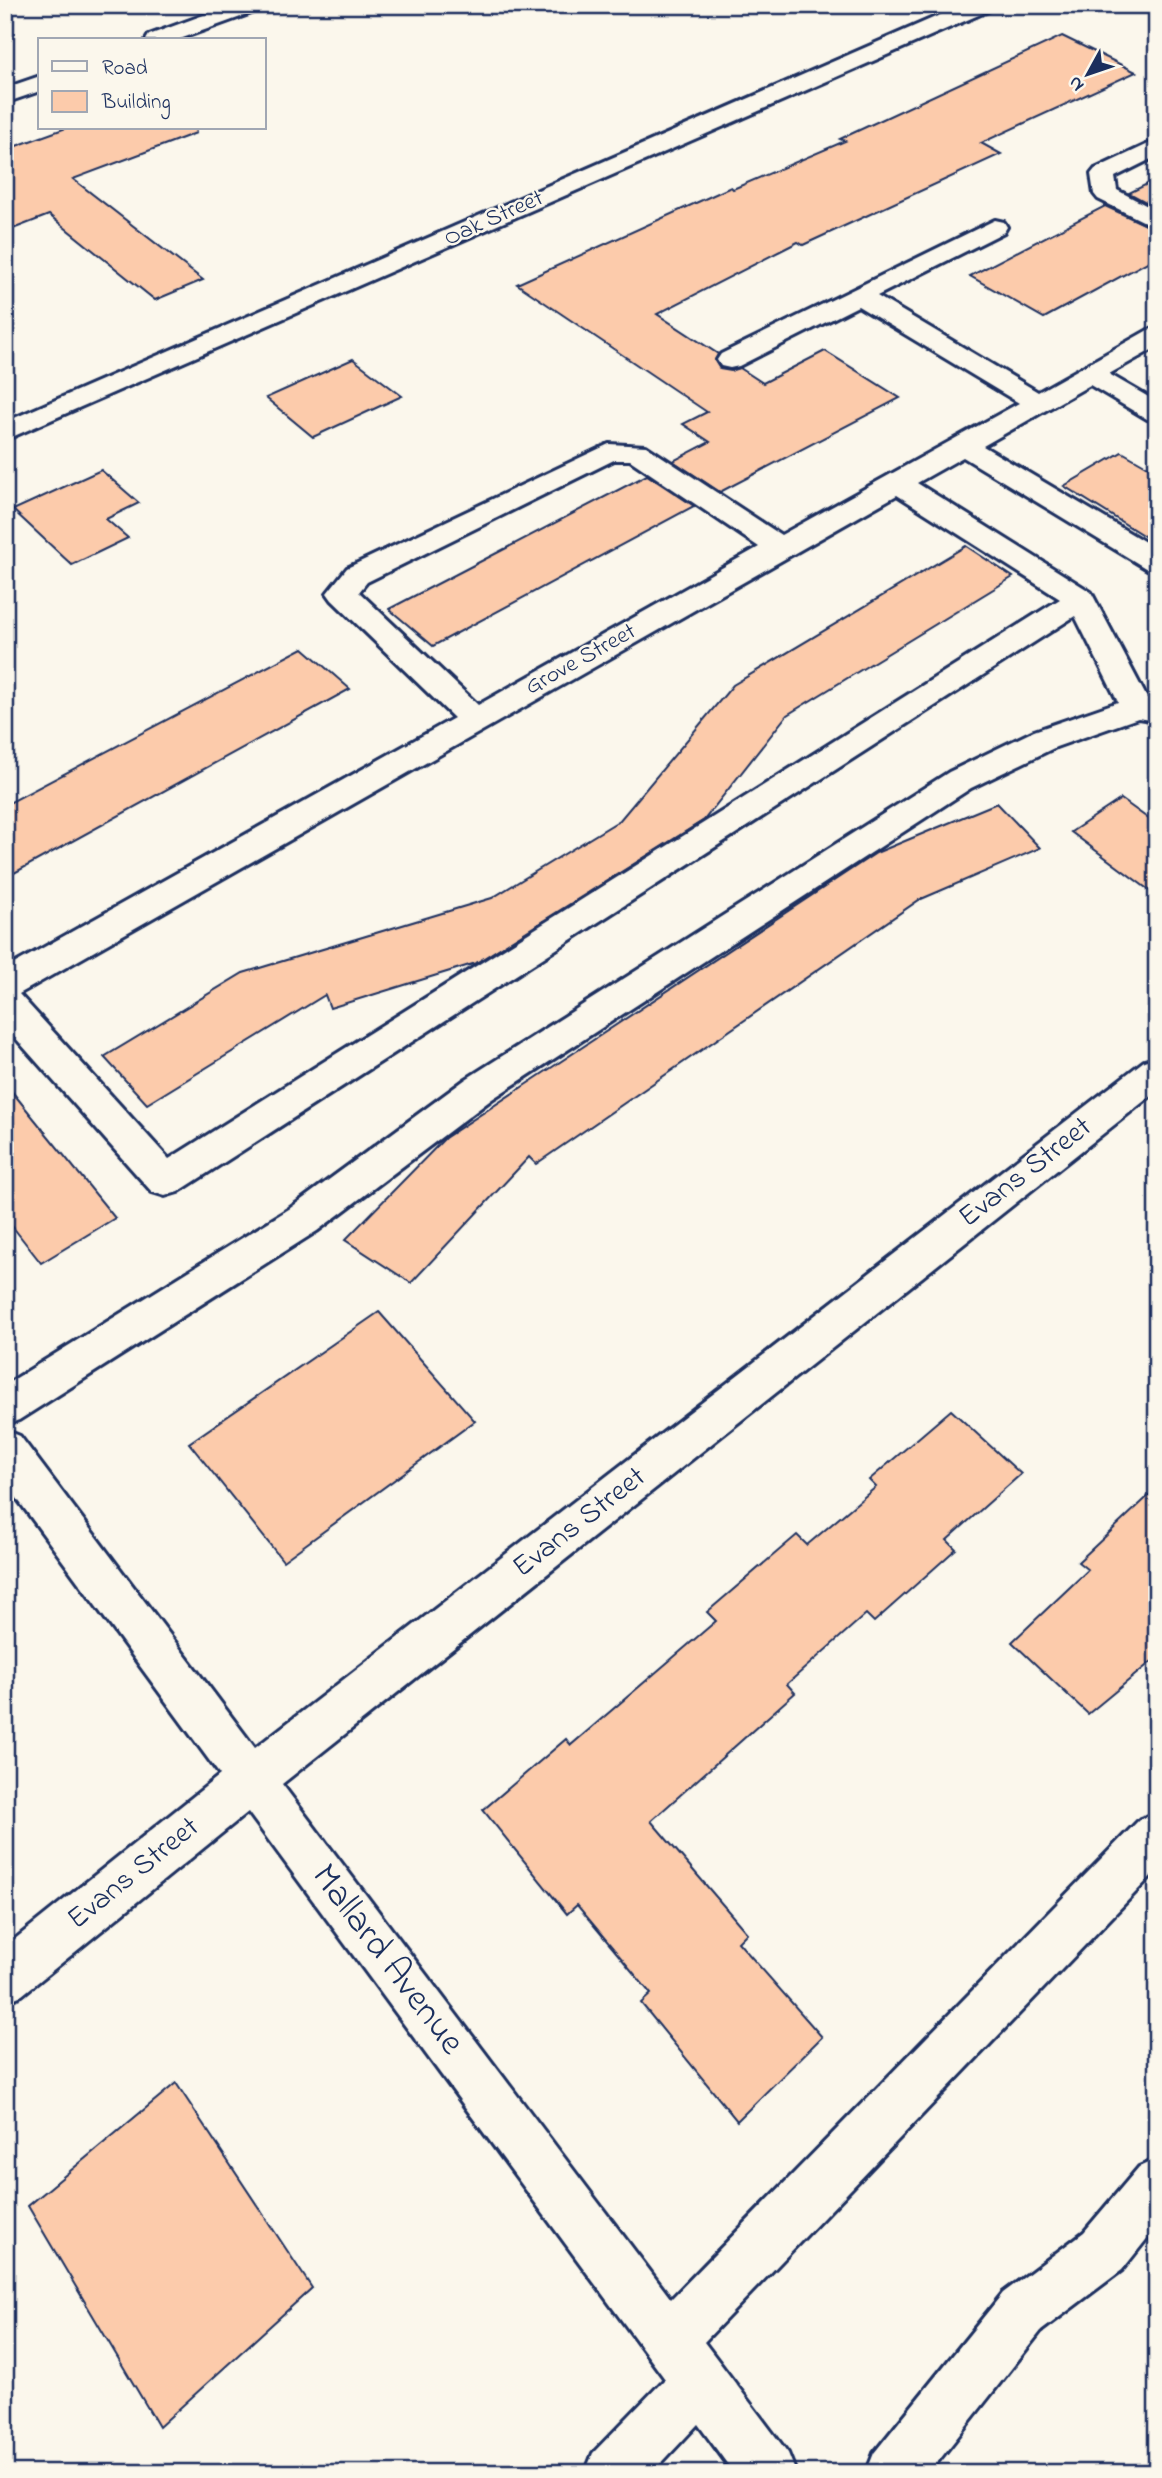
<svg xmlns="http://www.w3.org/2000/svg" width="1162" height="2478" font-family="'Indie Flower',sans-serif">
  <rect width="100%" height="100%" fill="#fbf7ec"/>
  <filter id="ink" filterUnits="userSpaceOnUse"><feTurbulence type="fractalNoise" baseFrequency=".0143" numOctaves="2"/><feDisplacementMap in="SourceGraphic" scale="14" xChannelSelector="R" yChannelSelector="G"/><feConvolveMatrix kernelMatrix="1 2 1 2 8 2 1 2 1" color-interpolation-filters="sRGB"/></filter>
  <g filter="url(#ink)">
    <!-- building -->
    <g fill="#fccbab" stroke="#1b2f5e" stroke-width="2">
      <path d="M1062,36L1136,72L981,143L1001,154L803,245L798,242L657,314L718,354L715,361L720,369L731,371L740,368L763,383L825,351L900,398L720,492L673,461L710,442L683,424L707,412L517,284L731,187L733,189L845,141L840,139Z"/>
      <path d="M66,128H195L196,133L73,179L203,280L155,300L49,215L5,232V150Z"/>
      <path d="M1157,179V208L1129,193Z"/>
      <path d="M1105,206L1157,230V257L1044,318L970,276Z"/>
      <path d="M353,359L402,396L313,437L266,398Z"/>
      <path d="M1122,452L1157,472V544L1064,486Z"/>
      <path d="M101,470L139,503L106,519L128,538L72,565L13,510Z"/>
      <path d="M647,475L694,506L433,646L389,609Z"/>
      <path d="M966,546L1013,577L787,715L704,820L476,963L330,1008L325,995L147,1104L104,1057L243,973L492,898L620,820L733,685Z"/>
      <path d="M303,648L350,689L5,878V805Z"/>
      <path d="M1121,799L1157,825V896L1071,832Z"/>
      <path d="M997,803L1040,848L919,900L536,1164L529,1157L411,1283L345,1240L445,1138L876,853Z"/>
      <path d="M5,1083L115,1218L41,1263L5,1217Z"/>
      <path d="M379,1312L475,1421L283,1561L189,1443Z"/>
      <path d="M951,1410L1021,1474L947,1540L956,1549L874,1622L866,1614L787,1684L795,1693L651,1821L747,1933L738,1942L822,2037L737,2121L641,2003L651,1994L577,1905L567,1914L483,1810L566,1739L571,1745L716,1621L707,1612L797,1535L807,1545L876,1487L869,1480Z"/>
      <path d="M1157,1488V1657L1088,1714L1012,1642L1088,1570L1078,1562Z"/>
      <path d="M176,2083L312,2288L159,2427L28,2206Z"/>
    </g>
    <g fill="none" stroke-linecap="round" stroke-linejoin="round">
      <!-- minor casing -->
      <g stroke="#1b2f5e" stroke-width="6">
        <g id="minor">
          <path d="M231,5H263L260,10L177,40H146L149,35Z"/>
          <path d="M963,5H993L990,10L5,440V422Z"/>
          <path d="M40,76V91L5,103V88Z"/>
          <path d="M1157,140V156L1115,177L1117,190L1157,211V228L1098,199L1094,194L1091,174L1095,169Z"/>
          <path d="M995,220L1004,222L1007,227L1004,232L877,296L1038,392L1148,330L1157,328V347L1109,374L1157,402V421L1147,419L1090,385L983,446L1157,549V571L1147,569L963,457L917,483L1091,592L1147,698L1157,699V721L1138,718L1056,747L971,788L492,1099L317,1231L19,1420L5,1425V1385L289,1209L466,1079L949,772L1034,731L1118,702L1075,616L178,1192L165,1196L152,1192L5,1026V969L454,718L332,600L327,593L347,568L609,444L646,446L781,535L1019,403L858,306L739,366L730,368L721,366L717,360L721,354ZM614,460H630L759,547L478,705L359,592L367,582ZM897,495L1060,599L169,1159L19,994Z"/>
          <path d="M1157,1057V1091L282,1784L671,2299L1140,1819L1157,1813V1870L704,2342L788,2453L796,2473H734L698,2424L652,2473H585L593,2453L665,2379L248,1812L22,1995L5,2002V1947L220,1775L5,1482V1430L20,1436L255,1748L1144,1061Z"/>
          <path d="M1157,2159V2226L1122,2270L1041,2331L929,2473H866L874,2453L1003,2293L1084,2232L1139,2167Z"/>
        </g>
      </g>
      <!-- minor -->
      <use href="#minor" fill="#fbf7ec" fill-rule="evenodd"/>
    </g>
  </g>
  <g text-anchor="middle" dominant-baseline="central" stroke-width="5" stroke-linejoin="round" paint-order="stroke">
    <!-- far-street labels -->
    <g font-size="24" fill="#1b2f5e" stroke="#fbf7ec">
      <text transform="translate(494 219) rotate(-24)">Oak Street</text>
      <text transform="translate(581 660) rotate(-29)">Grove Street</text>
    </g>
    <!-- street labels -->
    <g font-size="30" fill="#1b2f5e" stroke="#fbf7ec">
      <text transform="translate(1026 1173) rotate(-38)">Evans Street</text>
      <text transform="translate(580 1523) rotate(-38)">Evans Street</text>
      <text transform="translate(134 1874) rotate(-39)">Evans Street</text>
    </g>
    <!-- near-street labels -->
    <g font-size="37" fill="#1b2f5e" stroke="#fbf7ec">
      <text transform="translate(387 1960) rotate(53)">Mallard Avenue</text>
    </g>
  </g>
  <!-- margin -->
  <rect width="1162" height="2478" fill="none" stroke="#fbf7ec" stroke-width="28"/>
  <rect x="14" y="14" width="1134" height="2450" fill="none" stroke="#1b2f5e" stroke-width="2.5" filter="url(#ink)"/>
  <!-- legend -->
  <rect x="38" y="38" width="228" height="91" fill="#fbf7ec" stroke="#a1a7b3" stroke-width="2"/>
  <rect x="52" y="61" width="35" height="10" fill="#fbf7ec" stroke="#a1a7b3" stroke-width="2"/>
  <text x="102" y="74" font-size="21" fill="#1b2f5e">Road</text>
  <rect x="52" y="91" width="35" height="21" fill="#fccbab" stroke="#a1a7b3" stroke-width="2"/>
  <text x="102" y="108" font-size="21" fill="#1b2f5e">Building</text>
  <!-- north arrow -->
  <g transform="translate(1088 74) rotate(230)" stroke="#fbf7ec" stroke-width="5" paint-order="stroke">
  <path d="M0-5L12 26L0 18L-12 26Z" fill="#1b2f5e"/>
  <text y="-10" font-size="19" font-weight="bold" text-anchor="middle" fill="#1b2f5e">N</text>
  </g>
</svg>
